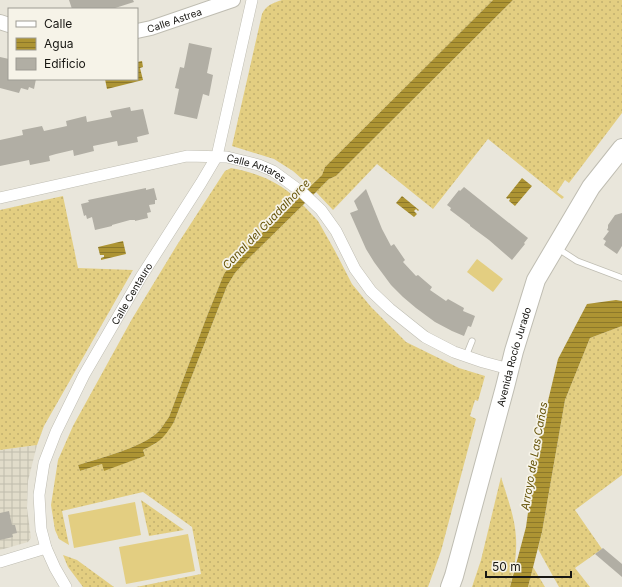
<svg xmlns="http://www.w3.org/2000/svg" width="622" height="587" font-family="Inter,sans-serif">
  <defs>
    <pattern id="industrial-grid" width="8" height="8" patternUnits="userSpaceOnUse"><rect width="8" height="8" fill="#e1dcca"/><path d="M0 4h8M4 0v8" fill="none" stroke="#c0bcad"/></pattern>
    <pattern id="grass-dots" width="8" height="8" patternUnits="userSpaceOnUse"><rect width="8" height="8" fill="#e3ce81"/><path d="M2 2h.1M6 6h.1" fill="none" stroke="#c2b06f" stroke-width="1.8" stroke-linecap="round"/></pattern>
    <pattern id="water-rules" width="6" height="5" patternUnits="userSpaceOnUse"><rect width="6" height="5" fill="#ad9433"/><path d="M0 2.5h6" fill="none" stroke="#8c782a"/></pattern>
  </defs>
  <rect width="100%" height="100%" fill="#e9e6db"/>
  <!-- industrial -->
  <path fill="url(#industrial-grid)" d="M37,445L28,481L27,508L31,538L28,542L0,550V450Z"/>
  <!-- grass -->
  <g fill="url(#grass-dots)">
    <path d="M282,0H493L325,167L322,175L310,186L293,171L274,159L232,146L262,14C266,5 273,3 282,0Z"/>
    <path d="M513,0H622V113L569,183L565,180L557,192L564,197L562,199L488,139L433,209L377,164L333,210L316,192L329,179L336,176Z"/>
    <path d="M231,168C255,172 279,182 297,199L234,260L224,274L207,316L169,417C165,422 162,428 158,432C141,448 100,458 78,465L80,471L102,464L105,470L145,456L143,450L155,444L174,422L227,286L235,273L245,262L303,205L318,221L335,251L352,284L371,307L406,342L459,368L485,376L478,401L475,400L470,416L476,419L441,551L428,587H136L201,574L192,527L143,492L62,511L69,545L59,539L55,530L51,505L58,460L73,426L132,319L177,245L225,171Z"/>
    <path d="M63,196L78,268L133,270L44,426L37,445L0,450V210Z"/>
    <path d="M622,326V475L575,510L602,549L575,568L590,587H559L538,549L542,532L565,400L590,338Z"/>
    <path d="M501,477C507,497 515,517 516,538C517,554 514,571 510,587H472L481,560Z"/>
    <path d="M141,500L184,530L149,536Z"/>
    <path d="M63,555L77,560L114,587H83L68,567Z"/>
    <path d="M533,567L545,587H528Z"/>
  </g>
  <!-- pitch -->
  <g fill="#e3ce81">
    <path d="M477,259L503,279L493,292L467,272Z"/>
    <path d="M135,502L141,535L74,548L68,515Z"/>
    <path d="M188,534L195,571L126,584L119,547Z"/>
  </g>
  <!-- water -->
  <g fill="url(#water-rules)">
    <path d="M493,0H513L336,176L329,179L303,205L245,262L235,273L227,286L174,422C164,438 160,442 143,450L145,456L104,471L102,464L80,471L78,465C100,458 141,448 158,432C162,428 165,422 169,417L207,316L224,274L234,260L322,175L325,167Z"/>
    <path d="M142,61L143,67L140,68L143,80L107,89L105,79H137V62Z"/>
    <path d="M522,178L532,186L515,206L509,201L510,199L509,198L508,199L506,198Z"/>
    <path d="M402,196L419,210L418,211L416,209L414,211L417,214L414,217L396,203Z"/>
    <path d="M123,241L126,254L101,260V258L104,257V255H100L98,247Z"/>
    <path d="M616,300L622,301V326L590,338L565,400L542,532L528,587H510L526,527L537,447L558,359L587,304Z"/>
  </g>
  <!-- building -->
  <g fill="#b1aea4">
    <path d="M69,0H133L134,2L112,9H72Z"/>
    <path d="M189,43L212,48L207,73L213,75L209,96L203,94L197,119L174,114L179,89L175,88L180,67L184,68Z"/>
    <path d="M0,57L9,59V79H36L34,89L29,87L28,90L21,88L19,93L0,88Z"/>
    <path d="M130,107L131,111L143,109L149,134L137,137L138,142L118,146L117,141L93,146L94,151L74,156L73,150L56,154L49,156L50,161L30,165L29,160L0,166V140L23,135L22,130L42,126L44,131L67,126L66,121L86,116L87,122L112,117L110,111Z"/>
    <path d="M464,187L528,238L524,243L525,244L512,260L489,240L470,226V225L450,210L451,208L447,205L459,190L460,191Z"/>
    <path d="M146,188V190L154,188L157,200H155V204L149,205L151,212L147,213L148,218L135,221V220H130L112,225V226L95,230L92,217L87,219L86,215L84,216L81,204L89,202L88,200Z"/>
    <path d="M366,189L382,229L391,246L394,244L405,260L403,262L416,276L418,275L432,287L430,290L446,301L448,299L464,308L463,311L475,316L471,327L468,326L464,336L452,331L435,322L416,308L403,297L391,285L374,262L366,249L350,213L358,210L354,201Z"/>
    <path d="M622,213V246L617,254L604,245L606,241L603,239L609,231L607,230L608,228V225L615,215Z"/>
    <path d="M9,511L12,525H15L17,533L12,534L13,537L0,540V513Z"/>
    <path d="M603,548L622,564V577L595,554Z"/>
  </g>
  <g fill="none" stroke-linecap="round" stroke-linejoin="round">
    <!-- service casing -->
    <g stroke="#bfbdb2" stroke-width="7">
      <g id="service">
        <path d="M557,248L577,261L622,278"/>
        <path d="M466,356L472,341"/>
      </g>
    </g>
    <!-- minor casing -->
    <g stroke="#bfbdb2" stroke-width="12">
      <g id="minor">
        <path id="s1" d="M0,198L187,156L227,157L259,165L273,171L303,193L321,210L336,231L355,269L371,291L390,309L425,337L454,352L483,362L509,369"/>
        <path d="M0,562L46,548"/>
        <path id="s2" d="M66,587L55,568L46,548L41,529L39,495L44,463L56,432L84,375L141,277L201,183L217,156L252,0"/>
      </g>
    </g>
    <!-- tertiary casing -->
    <g stroke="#bfbdb2" stroke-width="16">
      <g id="tertiary">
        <path d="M0,22L9,25"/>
        <path id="s3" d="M137,31L151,28L233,0"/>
      </g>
    </g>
    <!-- primary casing -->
    <g stroke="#bfbdb2" stroke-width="20">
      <g id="primary">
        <path id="s4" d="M450,587L454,576L505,387L514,351L536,280L591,187L622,148"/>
      </g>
    </g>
    <!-- service -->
    <use href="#service" stroke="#fff" stroke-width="5.5"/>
    <!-- minor -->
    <use href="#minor" stroke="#fff" stroke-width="11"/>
    <!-- tertiary -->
    <use href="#tertiary" stroke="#fff" stroke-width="14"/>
    <!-- primary -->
    <use href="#primary" stroke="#fff" stroke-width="18"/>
  </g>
  <g text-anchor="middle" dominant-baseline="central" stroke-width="3.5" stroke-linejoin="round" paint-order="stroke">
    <!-- street labels -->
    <g font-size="10" fill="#181713" stroke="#f6f3e8">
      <text stroke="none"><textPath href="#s3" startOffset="39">Calle Astrea</textPath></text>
      <text stroke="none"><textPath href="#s1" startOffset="263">Calle Antares</textPath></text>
      <text stroke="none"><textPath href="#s2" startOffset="321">Calle Centauro</textPath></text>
      <text stroke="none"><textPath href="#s4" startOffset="239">Avenida Rocío Jurado</textPath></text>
    </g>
    <!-- water labels -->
    <g font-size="11" font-style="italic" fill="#645206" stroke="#f6f3e8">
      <text transform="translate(266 224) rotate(-46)">Canal del Guadalhorce</text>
      <text transform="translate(534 456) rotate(-80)">Arroyo de Las Cañas</text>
    </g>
  </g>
  <!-- legend -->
  <rect x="8" y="8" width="130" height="72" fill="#f6f3e8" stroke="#9d9b93"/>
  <rect x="16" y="21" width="20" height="6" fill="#ffffff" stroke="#9d9b93"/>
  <text x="44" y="28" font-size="12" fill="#181713">Calle</text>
  <rect x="16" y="38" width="20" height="12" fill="url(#water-rules)" stroke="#9d9b93"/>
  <text x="44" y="48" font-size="12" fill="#181713">Agua</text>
  <rect x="16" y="58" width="20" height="12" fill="#b1aea4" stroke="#9d9b93"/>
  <text x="44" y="68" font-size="12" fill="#181713">Edificio</text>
  <!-- scale -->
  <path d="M486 571v6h85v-6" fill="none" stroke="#181713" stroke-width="2"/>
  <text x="492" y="571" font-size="12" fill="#181713" stroke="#f6f3e8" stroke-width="3" paint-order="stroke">50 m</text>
</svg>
